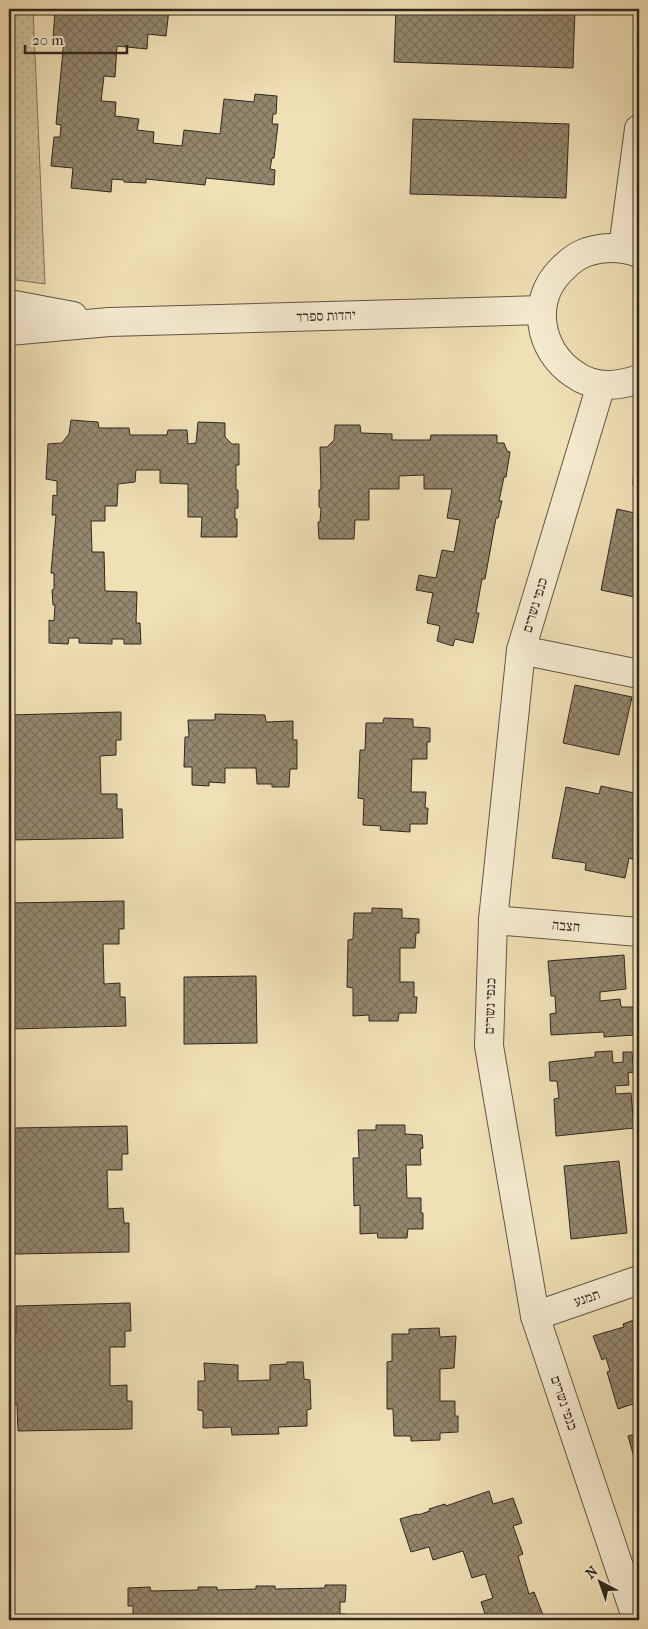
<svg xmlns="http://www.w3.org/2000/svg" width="648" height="1629" font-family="'IM FELL French Canon','Frank Ruhl Libre',serif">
  <defs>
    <pattern id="green-dots" width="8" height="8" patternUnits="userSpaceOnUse" patternTransform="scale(1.25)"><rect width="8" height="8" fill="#cfc19c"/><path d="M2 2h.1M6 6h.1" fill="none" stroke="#b2a686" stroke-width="1.8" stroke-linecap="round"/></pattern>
    <pattern id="building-cross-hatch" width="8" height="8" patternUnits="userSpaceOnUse" patternTransform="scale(1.25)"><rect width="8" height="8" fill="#94886e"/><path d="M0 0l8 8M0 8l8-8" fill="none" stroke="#796f5a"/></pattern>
  </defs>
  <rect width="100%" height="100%" fill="#f0e0b6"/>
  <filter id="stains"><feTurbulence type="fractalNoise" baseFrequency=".004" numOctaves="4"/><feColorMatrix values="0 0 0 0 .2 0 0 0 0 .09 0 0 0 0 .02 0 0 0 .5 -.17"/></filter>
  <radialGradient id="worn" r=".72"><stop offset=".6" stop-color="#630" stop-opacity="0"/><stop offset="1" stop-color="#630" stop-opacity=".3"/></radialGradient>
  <!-- green -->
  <path fill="url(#green-dots)" stroke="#80745e" d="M9,9H33L45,284L9,279Z"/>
  <!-- building -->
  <g fill="url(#building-cross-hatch)" stroke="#30281f">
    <path d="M72,9H169L166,36L148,34L147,49L117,46L115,77L104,76L101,101L116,102L115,116L139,119L137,130L154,132L153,143L182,146L184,130L220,134L224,99L254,102L255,94L277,96L276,114H273L272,124H278L274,158H272L270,169L275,170L274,185L206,178L205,185L146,179V183L124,182V180L112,179L111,192L71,188L73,168L51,166L54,137H60L61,125L56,124L64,40L53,39L55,11L72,13Z"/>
    <path d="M396,9H575L573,68L394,62Z"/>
    <path d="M413,119L569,124L566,198L410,194Z"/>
    <path d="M636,411H639V485H633Z"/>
    <path d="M71,420L98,422L99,428H129L130,435H167L168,430H187L188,444L196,443L198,422L225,423V437L232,444H239V465H236V490H238V508H235V519H237V537H201L202,517H188V484L160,483V470H136L135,482L118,484L117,506H105V521H91L92,552H104L105,591L137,592L136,623H140L141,644H124V639H112V644L79,643V638H69L68,644L49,643V620L54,621L55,605H53L52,590L54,589V573H51L56,515H52L53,495L57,496V481L46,479L48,444L62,443L69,434Z"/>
    <path d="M335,425H360L361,433L392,434V440H430L431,435H497V443H504L507,451L510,452L506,477H504L499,501H502L498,518H496L485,579H482L476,613H479L473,643L455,639L453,646L437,641L440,626L427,623L433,593L416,590L419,575L436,578L442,550L454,552L460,520L447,518L452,489H424V475L399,476V489H369V520H355L354,539H319L318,522H320L321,508L319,507V490L321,489L320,447H327L334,440Z"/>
    <path d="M617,509L639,514V598L601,590Z"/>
    <path d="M575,685L632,697L619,755L563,743Z"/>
    <path d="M121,712V740H116V755L100,756L101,794H117V809H122L123,838L9,840V715Z"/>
    <path d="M215,714L265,715L266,722L293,721V740H297V769H290L289,787H272V784H257L256,768H225V783L209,782V786L192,785V767H184L185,737H189L188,720H215Z"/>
    <path d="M384,718L413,719V727L430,728V742H427V759H412L411,792H426L425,808H428L427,824H410V832L380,830L381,826L363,825L364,799L358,798L360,750H365L366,723H383Z"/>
    <path d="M601,786L639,794V843L636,860L629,858L625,878L585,870L586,863L552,858L566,787L599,794Z"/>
    <path d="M124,901V929H119V944H103L104,984L120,983V997H125L126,1026L11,1029V1001L9,1002L10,903Z"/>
    <path d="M372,908L402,909V918L419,919V933H416L415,948H400V982H414V997H417L416,1013H399L398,1021H369V1015L353,1016V988L347,987L348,940L353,939L354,913H372Z"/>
    <path d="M624,955L626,989L600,992V1001L620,999L621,1007H633L635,1035L604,1037V1032L551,1035L550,1014L556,1013L555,996H551L548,961Z"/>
    <path d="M256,976L257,1043L184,1044V977Z"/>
    <path d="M612,1051L613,1063L623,1062V1052H632L634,1072L628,1073L629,1085L615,1086L616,1094L631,1093L634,1128L556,1136L554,1099L559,1098L557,1081H550L549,1062L595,1057V1052Z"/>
    <path d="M376,1125H405V1134L422,1135L423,1148L420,1149L421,1165H406L407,1198H421V1213H423V1229H408L407,1238H378L377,1233L360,1234V1205L354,1206L353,1158H359L358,1130H376Z"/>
    <path d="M127,1126L128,1154H122V1170H107L108,1209L123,1208L124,1223H129V1252L15,1254L13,1227H9V1155L13,1154L14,1128Z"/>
    <path d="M619,1161L627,1233L571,1239L564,1166Z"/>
    <path d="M130,1303L131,1331H125V1347H110V1386L127,1385V1401H132V1429L18,1431L17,1404H9V1332L16,1333V1306Z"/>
    <path d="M639,1318V1402L618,1409L607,1372L610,1371L606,1358L602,1360L593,1336L624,1327L623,1324Z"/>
    <path d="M439,1328L440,1337L456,1336L454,1368L440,1369V1401H455V1416H458V1432L440,1433V1440L411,1441V1436H394L393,1409H387V1362L392,1361V1334H409V1329Z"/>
    <path d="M287,1362H303L304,1379L310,1380L311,1409L307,1410V1426L278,1427L279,1434L232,1435L231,1427L203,1428V1411L198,1410V1381H205L204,1363L238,1365V1381L270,1380V1365L287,1364Z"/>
    <path d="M639,1433V1488L636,1472L638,1471L628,1436Z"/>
    <path d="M489,1491L493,1504L513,1498L522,1523L513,1526L523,1554L518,1556L529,1594L534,1592L545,1620H487L481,1602L493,1598L485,1574L472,1578L463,1551L433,1560L429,1547L411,1552L400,1519L417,1514L418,1515L430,1511L429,1509L445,1504L446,1506Z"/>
    <path d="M325,1585H346L345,1602H340V1614H346V1620H129V1616H133V1606H128V1588L150,1587L151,1591L198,1590V1587H217V1590L256,1589V1586H275V1589L325,1588Z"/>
  </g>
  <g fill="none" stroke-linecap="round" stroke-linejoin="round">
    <!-- minor casing -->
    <g stroke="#605645" stroke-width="30">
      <g id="minor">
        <path d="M623,248L639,129"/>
        <path d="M639,253C622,247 605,246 587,252C577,255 569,262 562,269C530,300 538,350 574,374C593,388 617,387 639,379"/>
        <path d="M9,304L73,316"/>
        <path d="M9,331L109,322L542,310"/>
        <path d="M601,385L521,650L493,920L489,1046L535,1316L637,1620"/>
        <path d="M521,650L639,674"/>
        <path d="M493,920L639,932"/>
        <path d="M535,1316L639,1280"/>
      </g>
    </g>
    <!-- minor -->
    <use href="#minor" stroke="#f5ebd0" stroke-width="28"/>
  </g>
  <g text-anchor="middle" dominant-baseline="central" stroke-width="4.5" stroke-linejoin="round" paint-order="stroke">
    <!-- street labels -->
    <g font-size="14" fill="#30281f" stroke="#f5ebd0">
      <text transform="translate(326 316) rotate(-2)">יהדות ספרד</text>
      <text transform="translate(535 605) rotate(-73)">כנפי נשרים</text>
      <text transform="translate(566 926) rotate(5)">חצבה</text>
      <text transform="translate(490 1006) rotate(-88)">כנפי נשרים</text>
      <text transform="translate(587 1298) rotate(-19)">תמנע</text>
      <text transform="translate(564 1403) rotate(71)">כנפי נשרים</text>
    </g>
  </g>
  <!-- margin -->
  <rect width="648" height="1629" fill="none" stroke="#f0e0b6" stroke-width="30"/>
  <rect x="10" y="10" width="628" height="1609" fill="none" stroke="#30281f" stroke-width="2.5"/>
  <rect x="15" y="15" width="618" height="1599" fill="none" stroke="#30281f"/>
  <!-- north arrow -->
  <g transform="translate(600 1582) rotate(319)" stroke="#f5ebd0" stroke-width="4" paint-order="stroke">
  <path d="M0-4L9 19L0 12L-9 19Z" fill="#30281f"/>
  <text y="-8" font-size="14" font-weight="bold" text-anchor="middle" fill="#30281f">N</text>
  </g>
  <!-- scale -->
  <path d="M25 45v8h102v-8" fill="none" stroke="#30281f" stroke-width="2.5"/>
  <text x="32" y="45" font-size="15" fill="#30281f" stroke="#f5ebd0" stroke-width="4" paint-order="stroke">20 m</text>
  <rect width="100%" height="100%" filter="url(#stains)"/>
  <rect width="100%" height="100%" fill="url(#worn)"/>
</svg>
